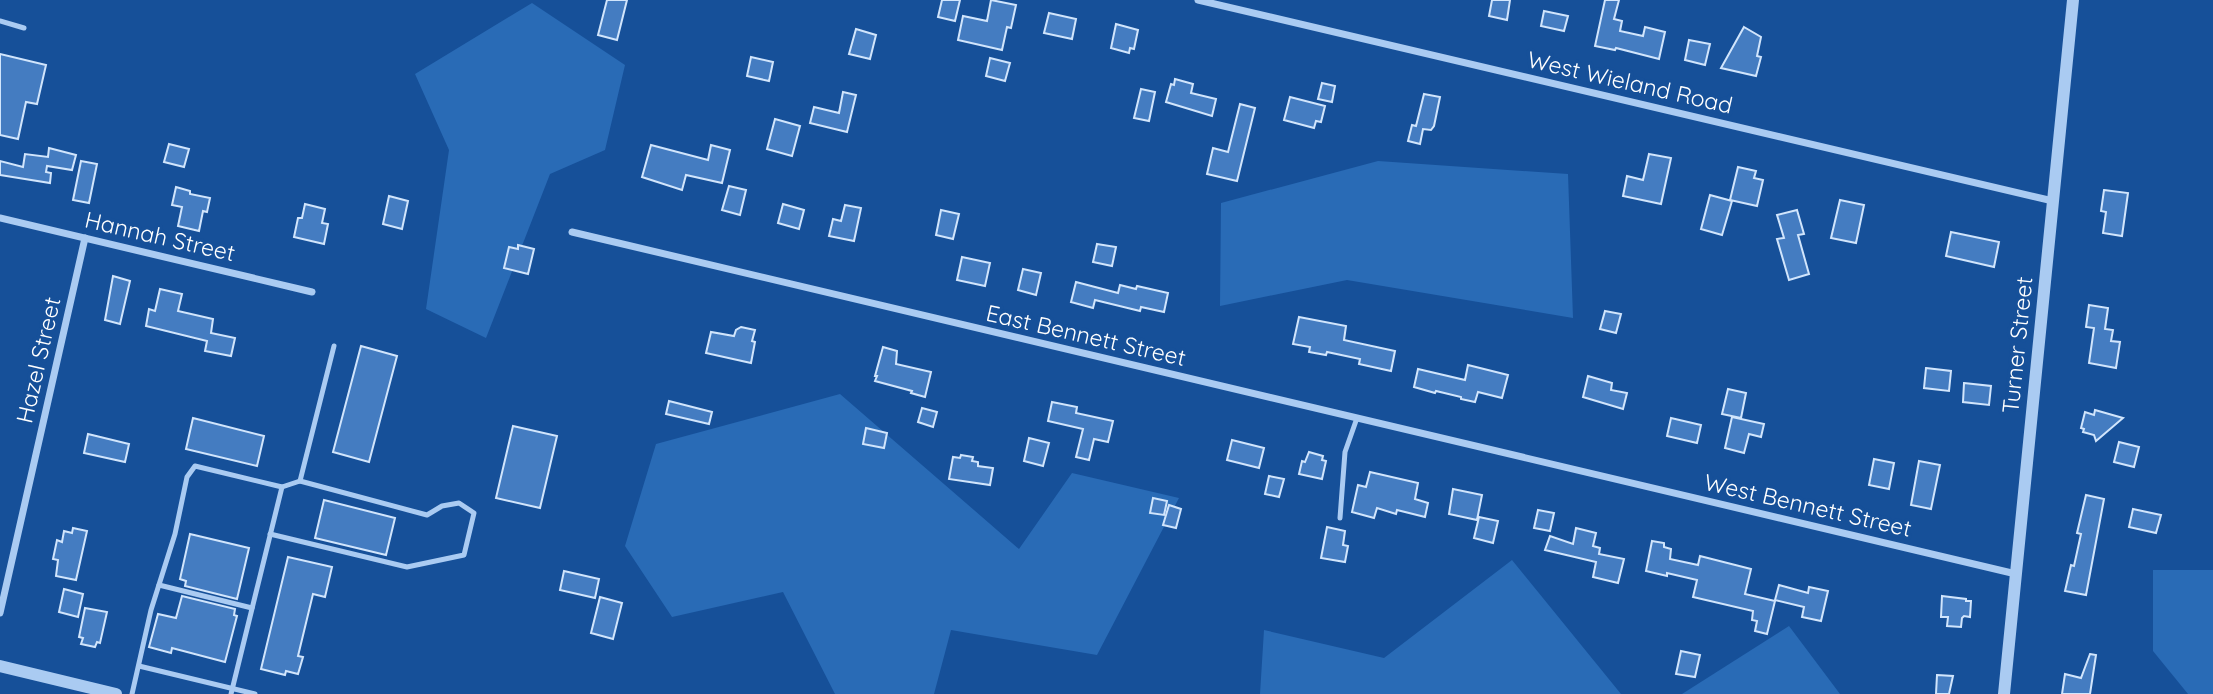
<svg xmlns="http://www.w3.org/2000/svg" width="2213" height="694" font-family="Quicksand,sans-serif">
  <rect width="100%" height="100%" fill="#165099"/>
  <!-- green -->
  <g fill="#296bb6">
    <path d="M532,3L625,65L605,150L550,174L486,338L426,309L449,150L415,74Z"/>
    <path d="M1378,161L1568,174L1573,318L1347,280L1220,306L1221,203Z"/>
    <path d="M840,394L1019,549L1072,473L1179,498L1097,655L951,630L934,694H835L783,592L672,617L625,546L656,444Z"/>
    <path d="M1512,560L1621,694H1260L1264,630L1384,658Z"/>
    <path d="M2153,570H2213V694H2188L2153,651Z"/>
    <path d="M1789,626L1840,694H1682Z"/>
  </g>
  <!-- building -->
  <g fill="#447cc1" stroke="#d1e5fc" stroke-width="2">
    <path d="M607,0H627L617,40L598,35Z"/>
    <path d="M942,0H960L955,21L938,17Z"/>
    <path d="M991,0L1016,5L1011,28L1007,27L1002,50L958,40L963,16L987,21Z"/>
    <path d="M1492,0H1510L1507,20L1489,16Z"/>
    <path d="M1605,0H1619L1614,19L1622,21L1620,31L1643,36L1645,27L1665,32L1659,59L1616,48L1615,50L1595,46Z"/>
    <path d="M1544,11L1568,16L1564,31L1541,26Z"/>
    <path d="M1049,13L1076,19L1072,39L1044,33Z"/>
    <path d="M1116,24L1138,30L1134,49L1130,48L1129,53L1111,48Z"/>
    <path d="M1744,27L1761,37L1757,56L1761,57L1756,76L1721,68Z"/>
    <path d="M856,29L876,35L870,59L849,54Z"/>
    <path d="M1689,40L1710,44L1705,65L1685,60Z"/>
    <path d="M0,54L46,65L37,104L26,102L18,139L0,135Z"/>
    <path d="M751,57L773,62L769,81L747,76Z"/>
    <path d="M990,58L1010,63L1005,81L986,76Z"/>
    <path d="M1175,79L1193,84L1191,93L1216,99L1212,116L1166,102L1171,84L1174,85Z"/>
    <path d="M1322,83L1335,86L1332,102L1318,99Z"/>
    <path d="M1141,89L1155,92L1149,121L1134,118Z"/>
    <path d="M843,92L856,95L847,132L810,123L814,107L839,113Z"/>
    <path d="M1424,94L1440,97L1434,126L1431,130L1423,129L1420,144L1408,141L1412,125L1416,126Z"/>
    <path d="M1290,97L1325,106L1321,122L1316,121L1314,128L1284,120Z"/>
    <path d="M1240,104L1255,108L1237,181L1207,174L1213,148L1228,152Z"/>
    <path d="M775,119L800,126L792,156L767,149Z"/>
    <path d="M169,144L189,149L184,167L164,162Z"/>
    <path d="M651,145L708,160L711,145L730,150L722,183L686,175L682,190L642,177Z"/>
    <path d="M49,148L76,155L72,170L47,166L46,172L51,173L50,183L0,175V161L23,167L25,154L48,157Z"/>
    <path d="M1649,154L1671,158L1661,204L1623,196L1627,176L1643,180Z"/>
    <path d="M81,161L97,164L89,203L73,200Z"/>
    <path d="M1738,167L1756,171L1754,178L1763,180L1757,206L1730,200Z"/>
    <path d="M729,186L746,190L740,215L722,210Z"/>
    <path d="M176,187L190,191V194L210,198L207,212L203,211L199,231L178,226L182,207L172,205Z"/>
    <path d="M2104,190L2128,193L2122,236L2103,233L2106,212L2101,211Z"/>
    <path d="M1710,195L1732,201L1722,235L1701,229Z"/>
    <path d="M389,196L408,201L402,229L383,224Z"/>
    <path d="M1840,200L1864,205L1856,243L1831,238Z"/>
    <path d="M305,204L325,209L322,223L328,224L324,244L294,237L298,218H302Z"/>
    <path d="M783,204L804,210L799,229L778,223Z"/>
    <path d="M845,205L861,208L854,241L829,236L833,219L841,221Z"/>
    <path d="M941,210L959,214L953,239L936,235Z"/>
    <path d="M1797,210L1804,234L1798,235L1809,274L1789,280L1777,239L1784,238L1777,215Z"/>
    <path d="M1951,232L1999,242L1994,267L1946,256Z"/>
    <path d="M1097,244L1116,247L1112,266L1093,262Z"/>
    <path d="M518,245L534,249L528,274L504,268L509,247L518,249Z"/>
    <path d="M962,257L990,263L985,286L957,280Z"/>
    <path d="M1023,269L1041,273L1036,295L1018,290Z"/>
    <path d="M113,276L130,281L120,324L105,320Z"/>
    <path d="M1076,282L1118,293L1120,285L1136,289L1137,286L1168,293L1164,312L1141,307L1140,311L1095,300L1093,308L1071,302Z"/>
    <path d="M160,289L182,294L178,311L213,319L211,333L235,338L231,356L205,351L207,341L146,326L149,309L155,311Z"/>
    <path d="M2089,305L2108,308L2105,329L2113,330L2111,341L2120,342L2116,368L2089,363L2094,328L2086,327Z"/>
    <path d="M1605,311L1621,314L1616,333L1600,329Z"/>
    <path d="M1299,317L1346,326L1344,340L1395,351L1391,371L1359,364L1360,359L1327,352L1326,355L1309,352L1310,347L1293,344Z"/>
    <path d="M741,327L755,330L752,341L755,342L751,363L706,353L711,332L734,336L736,330Z"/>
    <path d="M361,346L397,356L369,462L333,452Z"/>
    <path d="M883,347L897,351L896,364L931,372L925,397L911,393L912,391L875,381L877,376H875Z"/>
    <path d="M1468,365L1508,375L1502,398L1478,392L1475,402L1461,399V397L1436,391L1435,393L1414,387L1418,369L1465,380Z"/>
    <path d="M1926,368L1951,371L1949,391L1924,388Z"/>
    <path d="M1588,376L1612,383L1611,390L1627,393L1623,409L1583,397Z"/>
    <path d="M1964,383L1991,386L1989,405L1963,402Z"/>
    <path d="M1728,389L1746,393L1741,418L1722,414Z"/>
    <path d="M669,401L712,412L709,424L666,414Z"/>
    <path d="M1052,402L1077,407L1076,413L1113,421L1108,442L1094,439L1089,460L1076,457L1083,429L1048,421Z"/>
    <path d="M922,408L937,412L933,427L918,422Z"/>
    <path d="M2095,410L2123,418L2096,441L2094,435L2083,432L2084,429L2081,428L2085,412L2094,415Z"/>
    <path d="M1732,417L1764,424L1761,437L1749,434L1744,453L1725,448Z"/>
    <path d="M193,418L264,436L257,466L186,449Z"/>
    <path d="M1671,418L1701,425L1697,443L1667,436Z"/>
    <path d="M513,426L557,436L540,508L496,498Z"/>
    <path d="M866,428L887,433L884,448L863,444Z"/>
    <path d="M88,434L129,444L125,462L84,453Z"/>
    <path d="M1029,438L1049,443L1043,466L1024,461Z"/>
    <path d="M1232,440L1264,448L1259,468L1227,460Z"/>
    <path d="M2119,442L2139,447L2134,467L2114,462Z"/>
    <path d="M1309,452L1323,456L1322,460L1326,461L1322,479L1299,474L1302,461L1305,462Z"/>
    <path d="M961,455L973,457L972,461L978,462V466L993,468L990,485L949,479L953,457L960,458Z"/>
    <path d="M1874,459L1894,463L1889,489L1869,485Z"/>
    <path d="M1919,461L1940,465L1931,509L1911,505Z"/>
    <path d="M1370,472L1418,483L1415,499L1428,503L1425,517L1397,510L1396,514L1377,508L1374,518L1352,512L1358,485L1366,487Z"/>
    <path d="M1269,476L1284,479L1279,497L1265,494Z"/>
    <path d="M1453,489L1482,495L1477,520L1449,514Z"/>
    <path d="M2086,495L2104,499L2086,595L2065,591L2071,565L2074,566L2081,534L2077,533Z"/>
    <path d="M1153,498L1167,501L1164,515L1150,513Z"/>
    <path d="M324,500L395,518L386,555L315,538Z"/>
    <path d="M1169,505L1181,509L1176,528L1163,525Z"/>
    <path d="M2133,509L2161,515L2156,533L2129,527Z"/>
    <path d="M1538,510L1554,513L1550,531L1534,528Z"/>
    <path d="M1479,517L1498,521L1493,543L1474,538Z"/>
    <path d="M1327,527L1345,531L1343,545L1348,546L1345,562L1321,558Z"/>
    <path d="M73,528L87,531L76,580L56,576L58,560L53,559L57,540L62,542L64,531L72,533Z"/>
    <path d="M1576,528L1596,533L1593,546L1600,548L1599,554L1624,559L1618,583L1593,577L1596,562L1545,550L1550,536L1573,544Z"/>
    <path d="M190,534L249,548L237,599L185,586L186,581L180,579Z"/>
    <path d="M1652,541L1664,543V547L1671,549L1670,559L1698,565L1700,556L1751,569L1745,594L1775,601L1767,634L1755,631L1757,621L1752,620L1753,611L1693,597L1697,580L1667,573V576L1646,571Z"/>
    <path d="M288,557L332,567L325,597L313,594L298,656L303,657L298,674L286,671L285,675L261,669Z"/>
    <path d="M564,571L599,579L595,598L560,590Z"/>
    <path d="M1779,585L1808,593L1809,587L1828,591L1821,621L1802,617L1804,607L1775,600Z"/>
    <path d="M64,589L83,594L78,617L59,612Z"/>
    <path d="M182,596L235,609L234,615L237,616L225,662L172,648L171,653L149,647L158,614L176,618Z"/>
    <path d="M1942,596L1966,599V601H1971L1970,617L1964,616L1962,618L1961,627L1947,626L1948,617H1941Z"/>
    <path d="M600,597L622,603L613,639L591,633Z"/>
    <path d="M85,608L107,612L100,643L97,642L95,647L81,644L83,638L79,637Z"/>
    <path d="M1681,651L1700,655L1695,677L1676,674Z"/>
    <path d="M2090,654L2096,655L2090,694H2062L2065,674L2081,678Z"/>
    <path d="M1937,675L1953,676L1949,694H1936Z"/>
  </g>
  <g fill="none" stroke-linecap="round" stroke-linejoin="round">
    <!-- service -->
    <g stroke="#aacbf2" stroke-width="5">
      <path d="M0,21L24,28"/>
      <path d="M300,481L334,346"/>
      <path d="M1340,518L1345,452L1357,418"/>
      <path d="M270,534L407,567L464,555L474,513L459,503L442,506L427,515L300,481L282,487"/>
      <path d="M159,585L252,608"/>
      <path d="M139,666L255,694"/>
      <path d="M132,694L151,610L175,534L187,477L195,466L282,487L231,694"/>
    </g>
    <!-- minor -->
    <g stroke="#aacbf2" stroke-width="7">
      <path d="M1198,0L2053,201"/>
      <path d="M0,218L312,292"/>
      <path d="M572,232L2016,574"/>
      <path d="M0,613L85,238"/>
    </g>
    <!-- tertiary -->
    <g stroke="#aacbf2" stroke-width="12">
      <path d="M0,666L116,694"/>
      <path d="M2004,694L2073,0"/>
    </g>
  </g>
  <g text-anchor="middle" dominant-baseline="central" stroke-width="7" stroke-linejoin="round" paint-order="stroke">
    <!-- street labels -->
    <g font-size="23" fill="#fff" stroke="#165099">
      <text transform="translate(1630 82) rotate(13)">West Wieland Road</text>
      <text transform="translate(160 236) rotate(13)">Hannah Street</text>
      <text transform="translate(1086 335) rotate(13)">East Bennett Street</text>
      <text transform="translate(2017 345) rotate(-84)">Turner Street</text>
      <text transform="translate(38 360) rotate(-77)">Hazel Street</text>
      <text transform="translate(1808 505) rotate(13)">West Bennett Street</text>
    </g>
  </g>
</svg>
